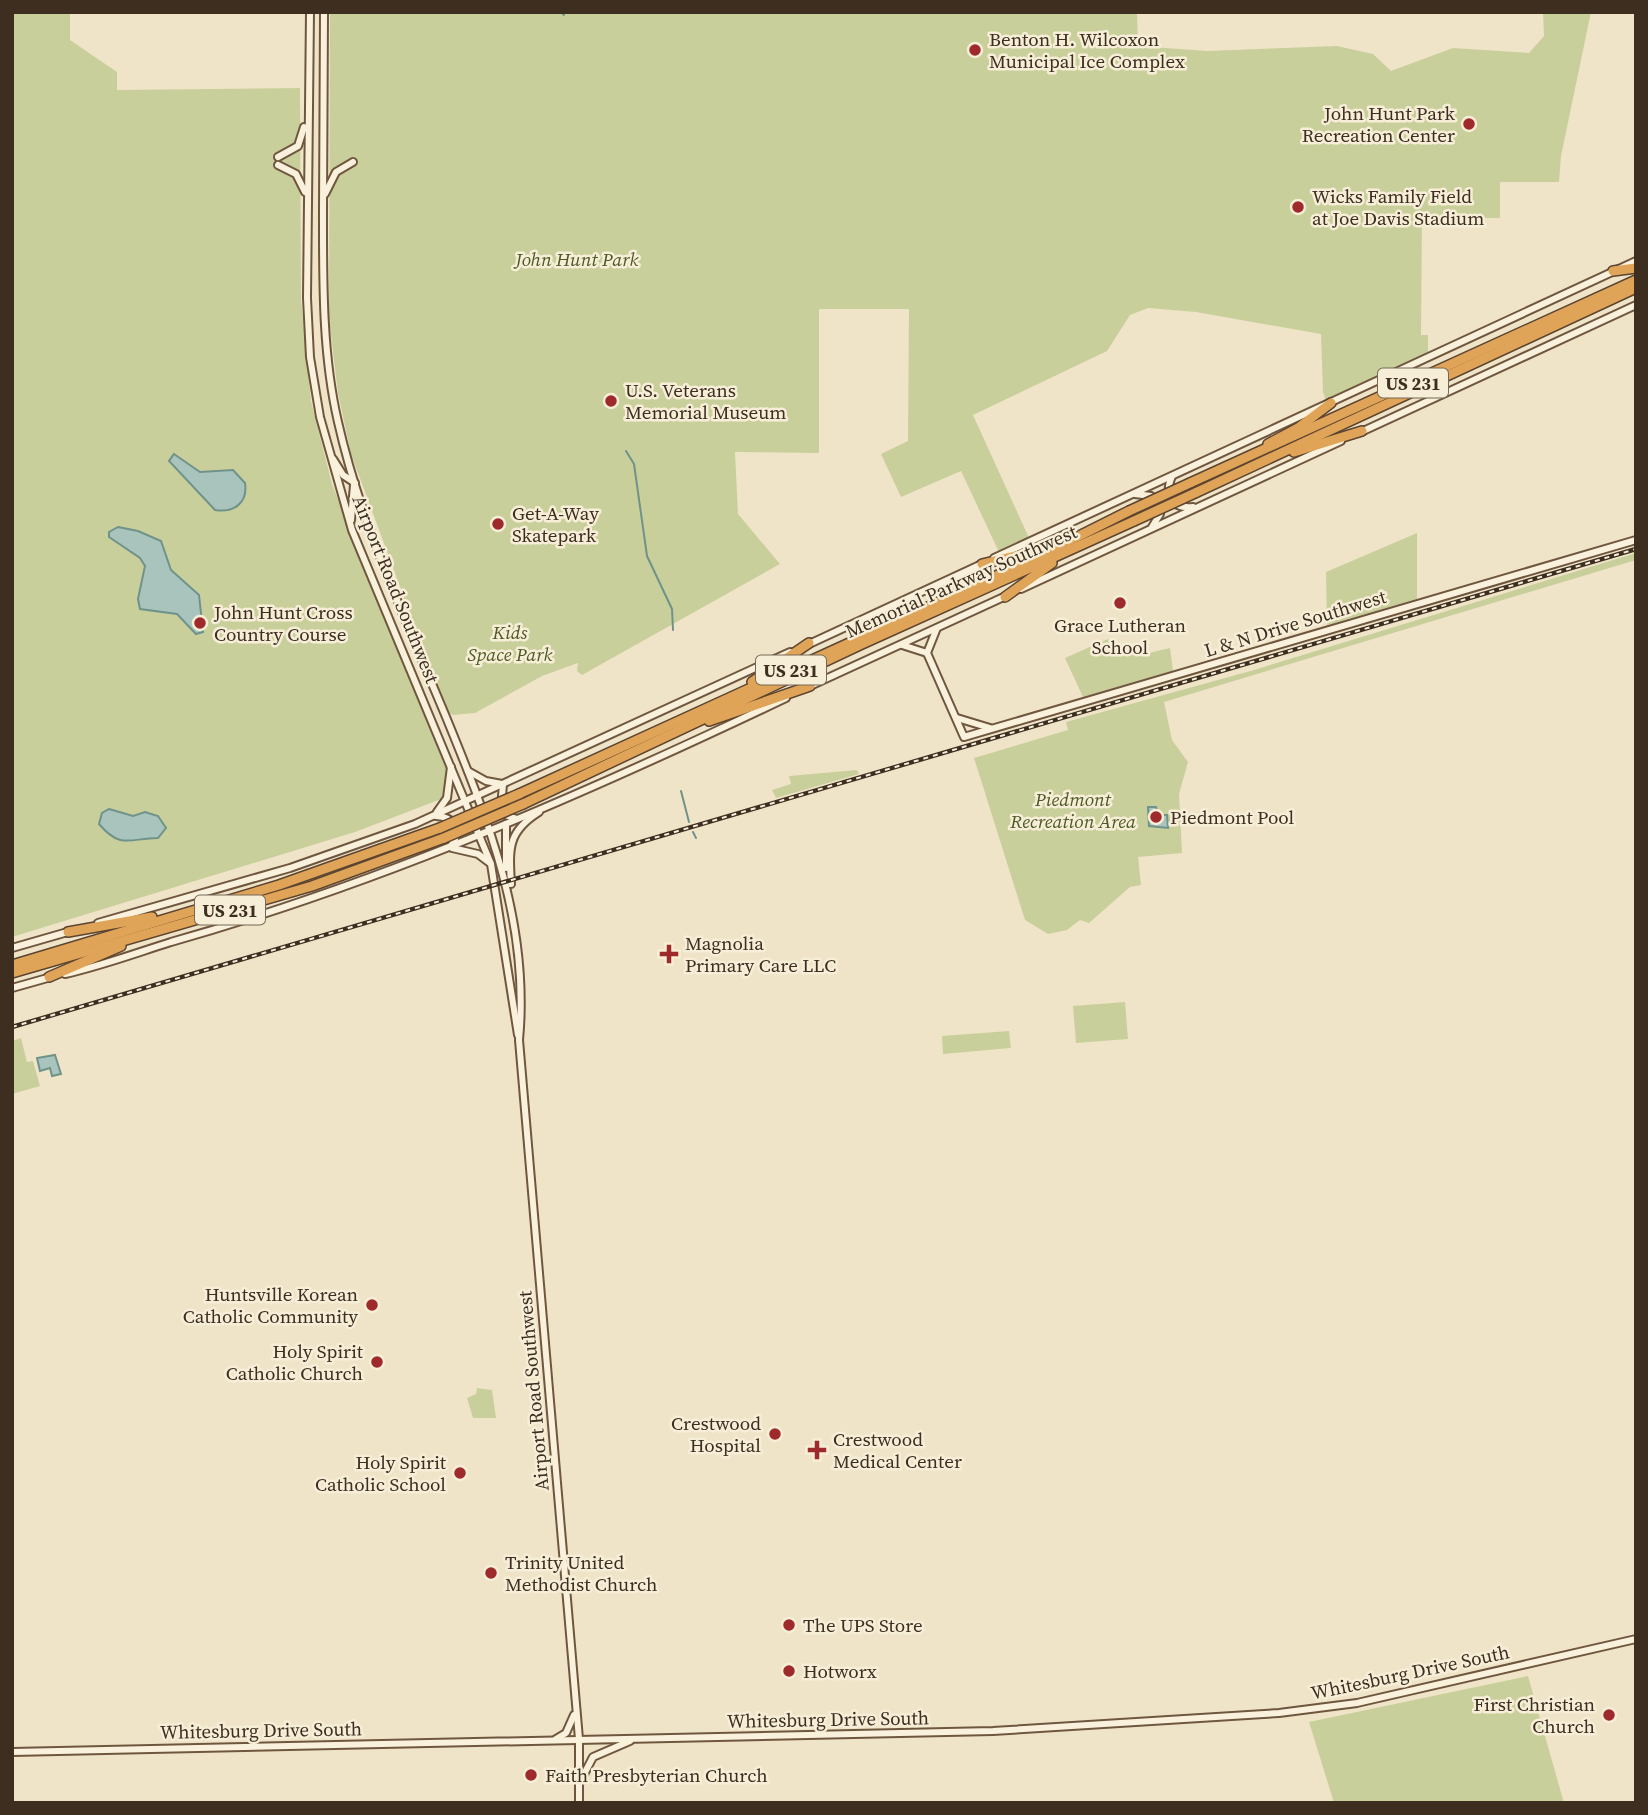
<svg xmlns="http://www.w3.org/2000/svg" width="1648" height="1815" font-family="'Source Serif 4',serif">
  <rect width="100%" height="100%" fill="#f0e4c8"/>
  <!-- green -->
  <g fill="#c9cf9b">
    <path d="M12,12H70V40L117,72V90L300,88L301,300L311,401L332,484L449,776L444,798L355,832L12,937Z"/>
    <path d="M330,12H1137L1138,46L1207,51L1337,46L1373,54L1391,71L1453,48L1529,53L1544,36L1543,12H1591L1561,156L1559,182H1500V218H1422L1421,335H1428V357L1327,404L1323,392L1321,334L1196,312L1148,308L1130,315L1107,351L973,415L1029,538L999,552L961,471L901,497L881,454L908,441L909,309H819V453L735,452L738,514L780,564L582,675L577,671L578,663L542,676L475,713L453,715L447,712L440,695L351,454L338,393L329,319Z"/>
    <path d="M1417,533V599L1327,625L1326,572Z"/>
    <path d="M1636,553V560L1164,702L1172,740L1188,762L1179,794L1182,853L1138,857L1141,885L1130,887L1089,923L1080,920L1067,930L1048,934L1025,920L974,758L1068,730L1066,722L1254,670Z"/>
    <path d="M1108,639C1129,663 1142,654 1170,648L1173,671L1083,697L1065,658Z"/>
    <path d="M857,770L859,774L776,798L772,790L791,784L789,776Z"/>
    <path d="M1125,1002L1128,1039L1076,1043L1073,1006Z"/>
    <path d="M1009,1031L1011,1048L943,1054L942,1036Z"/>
    <path d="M21,1038L27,1062L33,1061L40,1086L12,1094V1041Z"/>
    <path d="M477,1388L492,1390L496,1418H473L467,1398L476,1394Z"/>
    <path d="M1528,1676L1564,1803H1334L1309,1722Z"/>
  </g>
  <!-- water -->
  <g fill="#a9c4bc" stroke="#6f938a" stroke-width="2">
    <path d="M174,454L200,472L233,470L245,483C248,503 234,513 215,510L169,461Z"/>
    <path d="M118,527L138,531L161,541L171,570L199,595L203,632L196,634L177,614L140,609L138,599L145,566L140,558L109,537V532Z"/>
    <path d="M1148,807H1156L1158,815H1167L1168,828L1149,826Z"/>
    <path d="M109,809L133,816L145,812L158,816L166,828L158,838C130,838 121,850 99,824L102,813Z"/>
    <path d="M55,1055L61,1074L52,1076L50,1068L40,1071L37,1058Z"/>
  </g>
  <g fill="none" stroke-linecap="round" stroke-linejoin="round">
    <!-- stream -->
    <g stroke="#6f938a" stroke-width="2">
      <path d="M561,12L564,15"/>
      <path d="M626,451L634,464L647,556L672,609L673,630"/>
      <path d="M681,791L689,822"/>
      <path d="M693,832L696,838"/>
    </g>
    <!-- secondary casing -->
    <g stroke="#6f573f" stroke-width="10">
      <g id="secondary">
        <path d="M310,12L307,298L310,357L320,417L352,530L491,864L518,1035"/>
        <path d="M324,12C324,78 323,144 323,209C323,280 322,353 338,422C361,524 406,621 446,717C489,822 530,924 519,1040L579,1739V1803"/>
        <path d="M278,157L298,146L304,127"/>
        <path d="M278,165L296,174L305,192"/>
        <path d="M325,194L336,172L353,162"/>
        <path d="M1361,432L1636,305"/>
        <path d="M333,459L343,475L355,483"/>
        <path d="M1172,476C1164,495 1171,509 1193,507"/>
        <path d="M1135,494L1151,496L1160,514L1152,527"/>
        <path d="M351,520L354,485"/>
        <path d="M994,558L1636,261"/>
        <path d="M1021,589L1341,441"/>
        <path d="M937,628L927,653L964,737L1636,540"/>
        <path d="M807,645L984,563"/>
        <path d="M902,645L927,653"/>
        <path d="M808,687L1008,595"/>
        <path d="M957,718L990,728"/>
        <path d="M468,771L486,781L502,784"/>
        <path d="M503,784L501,808L505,815L517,819"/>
        <path d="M437,812L447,798L451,767"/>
        <path d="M436,816C455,817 462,831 451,846"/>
        <path d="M452,848L478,854L490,863"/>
        <path d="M506,868V824"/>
        <path d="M511,884C509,849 507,832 539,812"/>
        <path d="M98,923L290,868L415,824L790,652"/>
        <path d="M12,948L71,931"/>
        <path d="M65,974C101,966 136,953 171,942C384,882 586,793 786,698"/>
        <path d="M12,988L51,977"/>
        <path d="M556,1739L566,1733L574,1715"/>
        <path d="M12,1752L993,1731L1279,1713L1357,1703L1636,1639"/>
        <path d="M580,1782L593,1757L630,1741"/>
      </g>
    </g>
    <!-- highway casing -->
    <g stroke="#5b4430" stroke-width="12">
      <g id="highway">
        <path d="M1613,271L1636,268"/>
        <path d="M1268,444L1298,428L1331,403"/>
        <path d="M1294,452L1362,431"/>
        <path d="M1190,483L1636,280"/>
        <path d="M1195,493L1636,288"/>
        <path d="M982,564L1040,550"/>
        <path d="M1005,597L1052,563"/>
        <path d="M752,682L809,643"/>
        <path d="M709,721L810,686"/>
        <path d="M519,794L1031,560L1129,511"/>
        <path d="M523,804L862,644L1134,521"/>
        <path d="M68,932L152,917"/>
        <path d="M12,965L279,885L440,828"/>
        <path d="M12,973L312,886L444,838"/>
        <path d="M49,977L121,946"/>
      </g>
    </g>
    <!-- secondary -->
    <use href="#secondary" stroke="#faf1dc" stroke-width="6"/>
    <!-- highway -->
    <use href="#highway" stroke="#e0a458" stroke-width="9"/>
    <!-- rail casing -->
    <g stroke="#3d2e20" stroke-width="4.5">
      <path id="rail" d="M12,1027L1636,549"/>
    </g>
    <!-- rail -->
    <use href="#rail" stroke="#f7eed8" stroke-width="2" stroke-dasharray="5" stroke-linecap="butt"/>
    <!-- highway-bridge casing -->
    <g stroke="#5b4430" stroke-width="12" stroke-linecap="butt">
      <g id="highway-bridge">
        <path d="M1129,511L1190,483"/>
        <path d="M1134,521L1195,493"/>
        <path d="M440,828L519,794"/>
        <path d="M444,838L523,804"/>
      </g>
    </g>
    <!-- highway-bridge -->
    <use href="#highway-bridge" stroke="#e0a458" stroke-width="9"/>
  </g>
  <!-- markers -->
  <g fill="#9e2a2b" stroke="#f7eed8" stroke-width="2.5">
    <circle cx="975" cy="50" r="7"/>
    <circle cx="1469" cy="124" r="7"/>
    <circle cx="1298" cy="207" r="7"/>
    <circle cx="611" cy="401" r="7"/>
    <circle cx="498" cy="524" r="7"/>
    <circle cx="1120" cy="603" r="7"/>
    <circle cx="200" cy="623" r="7"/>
    <circle cx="1156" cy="817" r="7"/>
    <path d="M665.5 943.5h7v7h7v7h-7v7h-7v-7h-7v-7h7z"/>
    <circle cx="372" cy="1305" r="7"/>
    <circle cx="377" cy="1362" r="7"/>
    <circle cx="775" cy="1434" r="7"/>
    <path d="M813.5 1439.5h7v7h7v7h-7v7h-7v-7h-7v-7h7z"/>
    <circle cx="460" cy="1473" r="7"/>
    <circle cx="491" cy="1573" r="7"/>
    <circle cx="789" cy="1625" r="7"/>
    <circle cx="789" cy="1671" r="7"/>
    <circle cx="1609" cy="1715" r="7"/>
    <circle cx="531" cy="1775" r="7"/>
  </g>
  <g text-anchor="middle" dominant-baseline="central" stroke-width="5" stroke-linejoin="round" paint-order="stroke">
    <!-- shield labels -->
    <g fill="#f7eed8" stroke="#756857" stroke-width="2">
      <rect x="1378" y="368.5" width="70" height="29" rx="5"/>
      <rect x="756" y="655.5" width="70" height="29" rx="5"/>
      <rect x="195" y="895.5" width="70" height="29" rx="5"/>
    </g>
    <g font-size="18" font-weight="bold" fill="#3d2e20">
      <text x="1413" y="383">US 231</text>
      <text x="791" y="670">US 231</text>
      <text x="230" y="910">US 231</text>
    </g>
    <!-- poi labels -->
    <g font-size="19" fill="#3d2e20" stroke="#f7eed8" text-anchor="start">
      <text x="989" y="39">Benton H. Wilcoxon<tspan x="989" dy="22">Municipal Ice Complex</tspan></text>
      <text x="1455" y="113" text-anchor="end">John Hunt Park<tspan x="1455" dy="22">Recreation Center</tspan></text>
      <text x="1312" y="196">Wicks Family Field<tspan x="1312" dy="22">at Joe Davis Stadium</tspan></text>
      <text x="625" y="390">U.S. Veterans<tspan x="625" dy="22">Memorial Museum</tspan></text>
      <text x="512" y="513">Get-A-Way<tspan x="512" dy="22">Skatepark</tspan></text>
      <text x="214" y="612">John Hunt Cross<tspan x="214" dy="22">Country Course</tspan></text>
      <text x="1120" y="625" text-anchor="middle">Grace Lutheran<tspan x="1120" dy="22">School</tspan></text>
      <text x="1170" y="817">Piedmont Pool</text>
      <text x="685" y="943">Magnolia<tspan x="685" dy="22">Primary Care LLC</tspan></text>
      <text x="358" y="1294" text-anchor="end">Huntsville Korean<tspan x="358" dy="22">Catholic Community</tspan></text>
      <text x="363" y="1351" text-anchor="end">Holy Spirit<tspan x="363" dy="22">Catholic Church</tspan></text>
      <text x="761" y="1423" text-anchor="end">Crestwood<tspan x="761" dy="22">Hospital</tspan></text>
      <text x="833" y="1439">Crestwood<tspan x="833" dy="22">Medical Center</tspan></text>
      <text x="446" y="1462" text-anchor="end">Holy Spirit<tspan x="446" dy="22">Catholic School</tspan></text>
      <text x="505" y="1562">Trinity United<tspan x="505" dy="22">Methodist Church</tspan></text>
      <text x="803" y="1625">The UPS Store</text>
      <text x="803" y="1671">Hotworx</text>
      <text x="1595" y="1704" text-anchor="end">First Christian<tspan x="1595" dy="22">Church</tspan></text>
      <text x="545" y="1775">Faith Presbyterian Church</text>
    </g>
    <!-- park labels -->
    <g font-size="19" font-style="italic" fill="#4d5a26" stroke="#f7eed8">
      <text x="577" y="259">John Hunt Park</text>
      <text x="510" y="632">Kids<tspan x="510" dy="22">Space Park</tspan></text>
      <text x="1073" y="799">Piedmont<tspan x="1073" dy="22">Recreation Area</tspan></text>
    </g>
    <!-- street labels -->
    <g font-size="19" fill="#3d2e20" stroke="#f7eed8">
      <text transform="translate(961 581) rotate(-24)">Memorial Parkway Southwest</text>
      <text transform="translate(396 589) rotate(68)">Airport Road Southwest</text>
      <text transform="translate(1295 623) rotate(-17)">L &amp; N Drive Southwest</text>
      <text transform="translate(533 1391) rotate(-95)">Airport Road Southwest</text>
      <text transform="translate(1410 1672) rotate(-12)">Whitesburg Drive South</text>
      <text transform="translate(828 1719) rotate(-1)">Whitesburg Drive South</text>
      <text transform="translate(261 1730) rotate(-1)">Whitesburg Drive South</text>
    </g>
  </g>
  <!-- border -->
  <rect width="1648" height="1815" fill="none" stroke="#3d2e20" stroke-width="28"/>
</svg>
